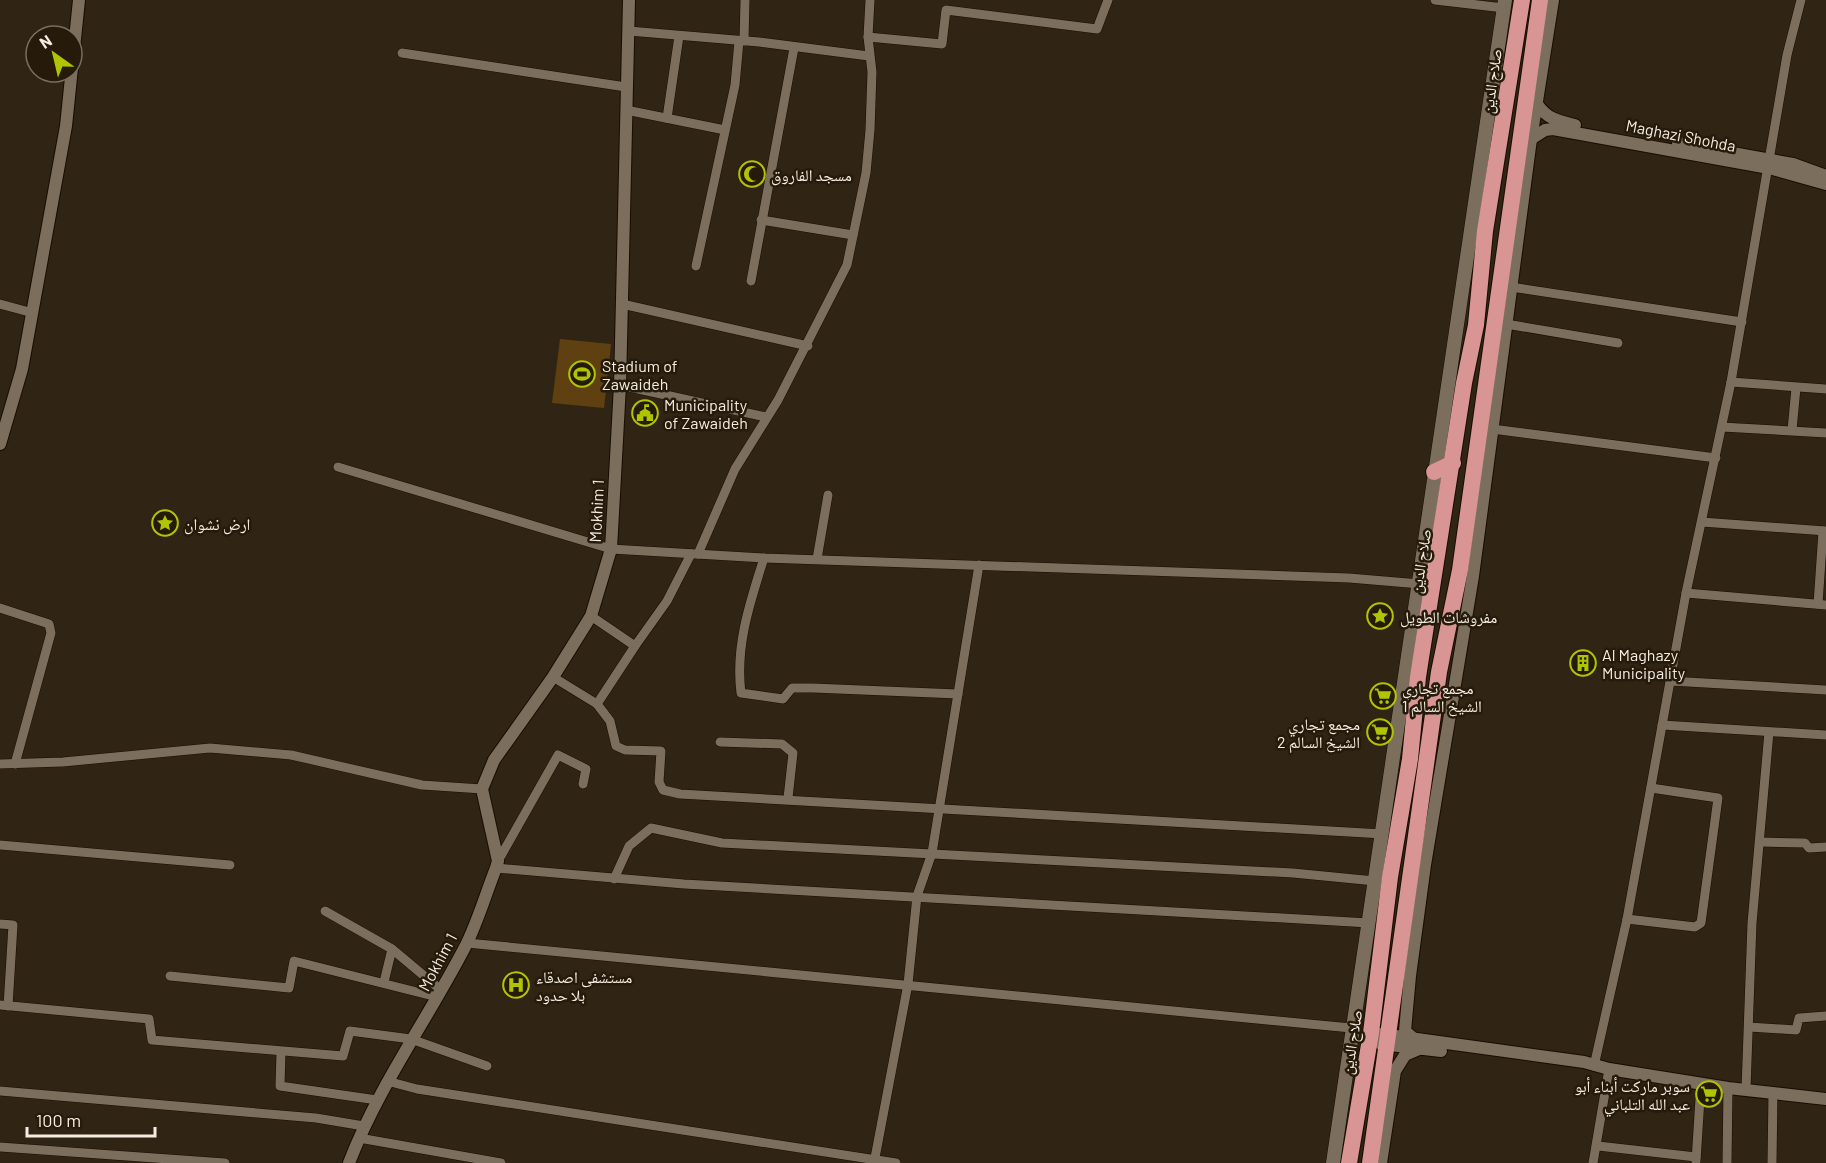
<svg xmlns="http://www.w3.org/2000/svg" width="1826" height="1163" font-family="Barlow,'Noto Naskh Arabic',sans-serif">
  <rect width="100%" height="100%" fill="#302415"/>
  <!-- green -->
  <path fill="#5f4011" d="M560,339L611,344L604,408L552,403Z"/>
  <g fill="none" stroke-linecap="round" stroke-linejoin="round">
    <!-- minor casing -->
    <g stroke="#180d02" stroke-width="10">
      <g id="minor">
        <path d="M1435,0L1504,8"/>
        <path d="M629,31L759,42L869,56"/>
        <path d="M868,37L942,44L946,10L1097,29L1108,0"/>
        <path d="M744,41L745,0"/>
        <path d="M402,53L626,87"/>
        <path d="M626,110L725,130"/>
        <path d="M667,118L679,36"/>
        <path d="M761,220L853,235"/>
        <path d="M696,266L735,85L739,41"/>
        <path d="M751,281L794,48"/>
        <path d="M1511,287L1742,322"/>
        <path d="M0,304L33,313"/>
        <path d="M622,304L808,346"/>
        <path d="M1506,324L1618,343"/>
        <path d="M1731,382L1826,389"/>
        <path d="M620,385L766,417"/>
        <path d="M1722,427L1826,433"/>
        <path d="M1492,429L1716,458"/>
        <path d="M1792,430L1796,388"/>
        <path d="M338,467L611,549L764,558L1349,578L1420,584"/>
        <path d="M1702,522L1826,531"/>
        <path d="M698,554L735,469L778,400L847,265L866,173L870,130L872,72L868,37L870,0"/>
        <path d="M764,558C750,602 735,646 741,693L783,699L792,688H813L958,694"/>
        <path d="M817,559L828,495"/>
        <path d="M1686,593L1826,605"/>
        <path d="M1818,604L1823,531"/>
        <path d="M0,608L49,624L51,633L15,764"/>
        <path d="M591,616L635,646L597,704"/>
        <path d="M635,646L667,601L691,554"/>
        <path d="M553,677L597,704L610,721L616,746L625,750L661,751L659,782L663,790L680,794L1383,834"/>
        <path d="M1670,681L1826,690"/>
        <path d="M1662,725L1826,735"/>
        <path d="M720,742L782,744L793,753L788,798"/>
        <path d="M0,764L63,762L210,748L291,755L422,785L482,789"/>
        <path d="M1760,842L1805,843L1809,848L1826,847"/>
        <path d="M0,845L230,865"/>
        <path d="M498,861L558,755L586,769L583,784"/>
        <path d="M496,868L684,884L1369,923"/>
        <path d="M614,879L629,846L651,828L722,843L1293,873L1375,881"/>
        <path d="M325,911L392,949L441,990"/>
        <path d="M1627,919L1695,927L1701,923L1718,798L1651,788"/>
        <path d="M0,924L13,925L8,1006"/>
        <path d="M467,943L1351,1028"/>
        <path d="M170,976L289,988L294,961L437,997"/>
        <path d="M384,982L392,949"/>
        <path d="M0,1005L149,1019L152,1040L343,1056L350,1031L411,1039L487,1066"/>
        <path d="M1749,1027L1796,1030L1799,1018L1826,1016"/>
        <path d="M281,1052L280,1086L377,1100"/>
        <path d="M1594,1066L1627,919L1686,593L1731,382L1787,55L1801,0"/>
        <path d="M387,1081L417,1089L896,1163"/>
        <path d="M1746,1089L1752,923L1769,732"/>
        <path d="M0,1091L316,1118L364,1126"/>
        <path d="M359,1138L501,1163"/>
        <path d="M1598,1146L1696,1157"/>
        <path d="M0,1147L225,1163"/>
        <path d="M1696,1161L1701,1083"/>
        <path d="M874,1163L908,984L917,896L932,853L979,565"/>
        <path d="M1593,1163L1609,1069"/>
        <path d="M1727,1163L1728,1088"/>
        <path d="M1772,1163L1773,1092"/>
      </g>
    </g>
    <!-- tertiary casing -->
    <g stroke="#180d02" stroke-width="14">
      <g id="tertiary">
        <path d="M1537,104C1547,119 1558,121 1575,125"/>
        <path d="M1531,139L1545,130L1553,129L1769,168L1826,184"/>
        <path d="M1678,143L1793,164L1826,176"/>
        <path d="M0,444L22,369L66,126L79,0"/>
        <path d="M1381,1034L1584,1062L1609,1069L1728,1088L1826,1099"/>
        <path d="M1414,1039L1405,1031L1410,976L1425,865L1473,576L1531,139L1553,0"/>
        <path d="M1381,1044L1441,1051"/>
        <path d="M349,1163C379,1085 428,1019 466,945C478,921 486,893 496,868L498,861L482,789L494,760L553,677L591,616L611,549L620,385L629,0"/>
        <path d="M1381,1163L1395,1071L1405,1055L1419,1049"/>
      </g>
    </g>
    <!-- secondary casing -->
    <g stroke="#180d02" stroke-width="15">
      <path id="secondary" d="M1333,1163L1505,0"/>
    </g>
    <!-- trunk casing -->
    <g stroke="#180d02" stroke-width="18">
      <g id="trunk">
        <path d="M1434,472L1453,463"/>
        <path d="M1349,1163L1371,1033L1390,877L1410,759L1418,677L1464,383L1476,325L1485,231L1522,0"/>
        <path d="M1370,1163L1439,672L1460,570L1540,0"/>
      </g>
    </g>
    <!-- minor -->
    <use href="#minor" stroke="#7c6e5c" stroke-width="9"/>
    <!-- tertiary -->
    <use href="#tertiary" stroke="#7c6e5c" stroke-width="12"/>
    <!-- secondary -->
    <use href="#secondary" stroke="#7c6e5c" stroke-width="14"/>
    <!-- trunk -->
    <use href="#trunk" stroke="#d99494" stroke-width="16"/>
  </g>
  <!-- icons -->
  <defs>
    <g id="mosque-ring" transform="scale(1.35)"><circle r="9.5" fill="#261b0b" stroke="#b0c501" stroke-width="1.5"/><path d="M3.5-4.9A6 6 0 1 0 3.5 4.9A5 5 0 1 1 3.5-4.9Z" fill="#b0c501"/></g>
    <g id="stadium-ring" transform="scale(1.35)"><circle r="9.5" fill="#261b0b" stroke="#b0c501" stroke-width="1.5"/><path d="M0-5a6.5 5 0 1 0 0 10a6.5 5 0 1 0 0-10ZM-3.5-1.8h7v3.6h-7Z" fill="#b0c501"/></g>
    <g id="civic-ring" transform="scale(1.35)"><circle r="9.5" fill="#261b0b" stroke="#b0c501" stroke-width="1.5"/><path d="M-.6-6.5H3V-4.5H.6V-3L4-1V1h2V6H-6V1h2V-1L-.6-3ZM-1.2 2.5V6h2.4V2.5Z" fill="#b0c501"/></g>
    <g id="sight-ring" transform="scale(1.35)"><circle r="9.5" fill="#261b0b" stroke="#b0c501" stroke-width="1.5"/><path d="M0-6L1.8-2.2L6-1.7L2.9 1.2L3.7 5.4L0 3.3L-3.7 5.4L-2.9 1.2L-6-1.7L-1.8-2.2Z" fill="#b0c501"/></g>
    <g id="building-ring" transform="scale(1.35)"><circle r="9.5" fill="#261b0b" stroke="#b0c501" stroke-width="1.5"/><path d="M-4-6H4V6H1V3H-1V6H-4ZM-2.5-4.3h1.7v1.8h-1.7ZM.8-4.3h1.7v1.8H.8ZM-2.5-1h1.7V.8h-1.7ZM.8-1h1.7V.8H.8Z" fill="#b0c501"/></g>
    <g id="supermarket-ring" transform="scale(1.35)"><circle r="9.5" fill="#261b0b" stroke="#b0c501" stroke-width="1.5"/><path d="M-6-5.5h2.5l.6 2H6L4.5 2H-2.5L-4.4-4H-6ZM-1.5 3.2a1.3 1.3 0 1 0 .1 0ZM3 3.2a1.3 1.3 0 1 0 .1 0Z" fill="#b0c501"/></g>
    <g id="hospital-ring" transform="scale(1.35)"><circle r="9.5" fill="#261b0b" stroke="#b0c501" stroke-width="1.5"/><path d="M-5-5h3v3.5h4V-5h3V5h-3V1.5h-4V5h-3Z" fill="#b0c501"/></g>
  </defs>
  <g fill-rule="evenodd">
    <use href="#mosque-ring" x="752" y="174"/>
    <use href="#stadium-ring" x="582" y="374"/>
    <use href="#civic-ring" x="645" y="413"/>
    <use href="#sight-ring" x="165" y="523"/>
    <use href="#sight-ring" x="1380" y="616"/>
    <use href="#building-ring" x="1583" y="663"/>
    <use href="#supermarket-ring" x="1383" y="696"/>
    <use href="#supermarket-ring" x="1380" y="732"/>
    <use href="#hospital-ring" x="516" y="985"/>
    <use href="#supermarket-ring" x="1709" y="1094"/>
  </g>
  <g text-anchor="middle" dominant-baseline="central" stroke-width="5" stroke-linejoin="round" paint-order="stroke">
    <!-- street labels -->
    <g font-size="16" fill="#f5ede3" stroke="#261b0b">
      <text transform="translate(1491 81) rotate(-82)">صلاح الدين</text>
      <text transform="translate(1681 135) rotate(11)">Maghazi Shohda</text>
      <text transform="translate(596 511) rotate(-87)">Mokhim 1</text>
      <text transform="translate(1420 561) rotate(-81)">صلاح الدين</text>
      <text transform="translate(437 962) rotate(-62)">Mokhim 1</text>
      <text transform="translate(1351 1042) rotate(-81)">صلاح الدين</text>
    </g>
    <!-- poi labels -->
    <g font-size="16" fill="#f5ede3" stroke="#261b0b" text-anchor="start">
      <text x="771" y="174">مسجد الفاروق</text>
      <text x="602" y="365">Stadium of<tspan x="602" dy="18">Zawaideh</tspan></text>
      <text x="664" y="404">Municipality<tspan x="664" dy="18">of Zawaideh</tspan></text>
      <text x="184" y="523">ارض نشوان</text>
      <text x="1400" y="616">مفروشات الطويل</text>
      <text x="1602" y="654">Al Maghazy<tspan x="1602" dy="18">Municipality</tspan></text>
      <text x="1402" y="687">مجمع تجاري<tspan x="1402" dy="18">الشيخ السالم 1</tspan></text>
      <text x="1360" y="723" text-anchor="end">مجمع تجاري<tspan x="1360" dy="18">الشيخ السالم 2</tspan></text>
      <text x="536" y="976">مستشفى اصدقاء<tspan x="536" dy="18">بلا حدود</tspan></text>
      <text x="1690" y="1085" text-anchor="end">سوبر ماركت أبناء أبو<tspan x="1690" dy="18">عبد الله التلباني</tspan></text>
    </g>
  </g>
  <!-- north arrow -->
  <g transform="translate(54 54) rotate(326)"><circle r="28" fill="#261b0b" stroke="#796f61" stroke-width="1.5"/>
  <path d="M0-4.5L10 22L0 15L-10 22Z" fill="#b0c501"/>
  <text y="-9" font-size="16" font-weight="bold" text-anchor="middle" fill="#f5ede3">N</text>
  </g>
  <!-- scale -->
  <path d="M27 1127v9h128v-9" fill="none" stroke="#f5ede3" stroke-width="3"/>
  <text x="36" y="1127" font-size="18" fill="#f5ede3" stroke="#261b0b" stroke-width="4.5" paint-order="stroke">100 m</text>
</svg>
